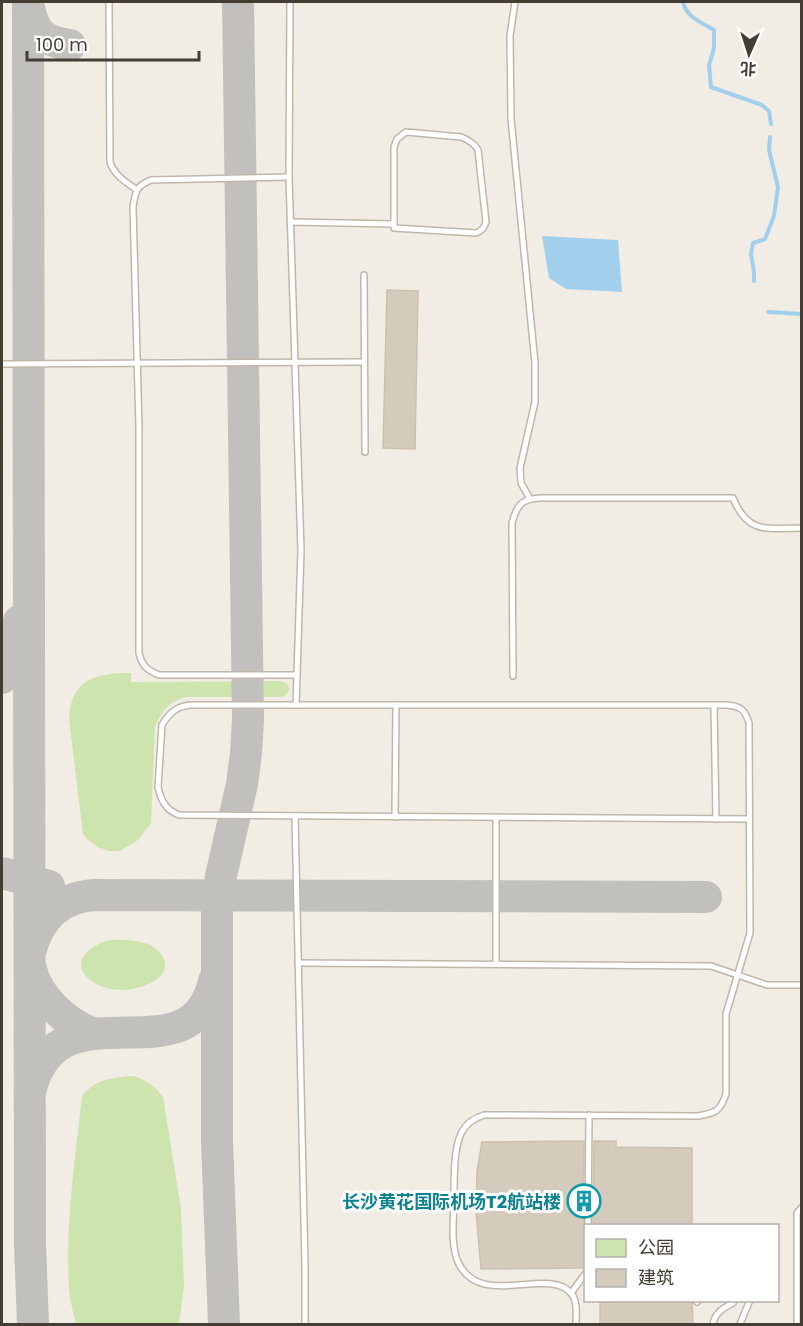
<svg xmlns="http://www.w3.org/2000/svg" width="803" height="1326" font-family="Poppins,'Noto Sans SC',sans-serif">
  <rect width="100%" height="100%" fill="#f1ede4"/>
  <!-- green -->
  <g fill="#cde4ae">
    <path d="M131,673V682L280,681L286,683L290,689L286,695L281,697H186C169,701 161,712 155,727L151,823L138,840L120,851H109L98,847L88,840L83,834L69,719C71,678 97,673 131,673Z"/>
    <path d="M109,940C125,939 150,939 161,954C178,977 140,990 123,990C111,990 98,987 89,979C69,961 91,945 109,940Z"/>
    <path d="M132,1076C145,1078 156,1087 163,1097L181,1209L184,1286L179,1324H76C73,1313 70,1300 69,1288C65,1224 75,1160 82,1096C97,1078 111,1078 132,1076Z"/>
  </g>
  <!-- water -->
  <path fill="#a2d0ec" d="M542,236L618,240L622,292L566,289L549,278Z"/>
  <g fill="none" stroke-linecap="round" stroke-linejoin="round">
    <!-- stream -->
    <g stroke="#a2d0ec" stroke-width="4">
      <path d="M683,2C686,17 702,23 714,30V48L709,65L711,87L762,105L769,111L771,124"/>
      <path d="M754,281V272L751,254L753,243L765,239L774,216L778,187L769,150L770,137"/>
      <path d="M768,312L802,314"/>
    </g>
    <!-- taxiway -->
    <g stroke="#c2c0bc" stroke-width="32">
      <path d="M28,2L30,1245L33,1324"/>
      <path d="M29,7C34,34 44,41 70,45"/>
      <path d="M2,678L14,642L19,621"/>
      <path d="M2,873L49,886"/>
      <path d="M31,949C40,917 61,897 94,895L706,897"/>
      <path d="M31,969C37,997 66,1023 92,1033"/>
      <path d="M31,1088C60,980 191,1084 214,981"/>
      <path d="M224,1324L217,1141V911L221,876L242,784L246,753L248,720L238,2"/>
    </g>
  </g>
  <!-- building -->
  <g fill="#d5cbbd" stroke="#cdc0ae" stroke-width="1.5">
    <path d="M387,290L418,291L415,449L383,448Z"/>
    <path d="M584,1141L583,1226L585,1230V1268L481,1269L476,1211L477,1171L482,1142Z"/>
    <path d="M594,1141H616V1147L692,1148V1226H593Z"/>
    <path d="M600,1300H692L693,1324H600Z"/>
  </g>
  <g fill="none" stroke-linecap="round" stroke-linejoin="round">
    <!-- service casing -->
    <g stroke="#bfb7aa" stroke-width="8">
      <g id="service">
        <path d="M109,2L110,162C114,175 126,182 137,190"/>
        <path d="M290,2L289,177L301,550L296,705"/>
        <path d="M515,2L510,36L511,119L535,363V402L520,468L521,483L530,499"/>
        <path d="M406,132L461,137C469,140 474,143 478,150L486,222C484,228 482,231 476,233L394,228V147L397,139Z"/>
        <path d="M289,177L151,180C136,186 135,192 133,207L139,427V653C142,666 147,670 159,675H297"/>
        <path d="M290,222L394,224"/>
        <path d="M364,275L365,452"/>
        <path d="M2,364L364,362"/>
        <path d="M513,676L512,523C517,505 521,499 540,498H733C748,535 767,528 802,528"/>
        <path d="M714,705L716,819"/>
        <path d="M295,816L305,1267V1324"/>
        <path d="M395,817L396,705"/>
        <path d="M496,818V964"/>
        <path d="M298,963L711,966L767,985H802"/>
        <path d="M588,1226L589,1115"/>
        <path d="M571,1293L586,1273"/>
        <path d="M697,1302L699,1300"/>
        <path d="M576,1324C576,1315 578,1301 571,1293C547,1266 480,1310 458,1262C450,1243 454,1218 454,1198C454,1186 454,1174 455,1161C457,1139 461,1122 484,1115L698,1116C715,1113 720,1112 726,1094V1014L750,933L749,723C745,709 740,706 726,705H191C177,706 169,713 162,725L158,787C161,801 166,810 179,815L750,819"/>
        <path d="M713,1324C715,1313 723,1308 733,1303"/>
        <path d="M740,1324L750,1300"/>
        <path d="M797,1324V1213L802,1207"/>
      </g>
    </g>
    <!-- service -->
    <use href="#service" stroke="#fff" stroke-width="5"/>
  </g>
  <!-- icons -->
  <defs>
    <g id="building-ring" transform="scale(1.725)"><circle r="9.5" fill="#fff" stroke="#0f9aa8" stroke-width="1.5"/><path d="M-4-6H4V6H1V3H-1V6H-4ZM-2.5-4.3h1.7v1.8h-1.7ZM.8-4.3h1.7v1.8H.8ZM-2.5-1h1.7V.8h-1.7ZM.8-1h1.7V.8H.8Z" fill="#0f9aa8"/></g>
  </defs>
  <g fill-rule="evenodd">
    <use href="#building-ring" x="584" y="1201"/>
  </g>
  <g text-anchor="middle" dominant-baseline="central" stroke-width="6" stroke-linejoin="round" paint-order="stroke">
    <!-- culture labels -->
    <g font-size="18" font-weight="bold" fill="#0d838f" stroke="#fff" text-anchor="end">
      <text x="561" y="1201">长沙黄花国际机场T2航站楼</text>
    </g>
  </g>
  <!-- border -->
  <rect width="803" height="1326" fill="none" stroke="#433d34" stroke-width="6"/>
  <!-- legend -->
  <rect x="584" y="1224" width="195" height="78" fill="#ffffff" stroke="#b4b1ae" stroke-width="1.5"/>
  <rect x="596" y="1239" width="30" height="18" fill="#cde4ae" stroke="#b4b1ae" stroke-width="1.5"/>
  <text x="638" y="1254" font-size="18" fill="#433d34">公园</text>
  <rect x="596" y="1269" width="30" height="18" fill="#d5cbbd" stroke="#b4b1ae" stroke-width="1.5"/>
  <text x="638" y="1284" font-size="18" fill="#433d34">建筑</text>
  <!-- north arrow -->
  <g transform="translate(749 54) rotate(183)" stroke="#ffffff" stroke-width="4.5" paint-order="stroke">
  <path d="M0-4.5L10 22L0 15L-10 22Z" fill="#433d34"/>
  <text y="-9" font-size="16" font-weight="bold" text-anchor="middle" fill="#433d34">北</text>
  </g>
  <!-- scale -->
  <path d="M27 51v9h172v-9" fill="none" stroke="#433d34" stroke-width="3"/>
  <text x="36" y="51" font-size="18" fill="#433d34" stroke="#ffffff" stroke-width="4.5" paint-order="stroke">100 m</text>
</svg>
